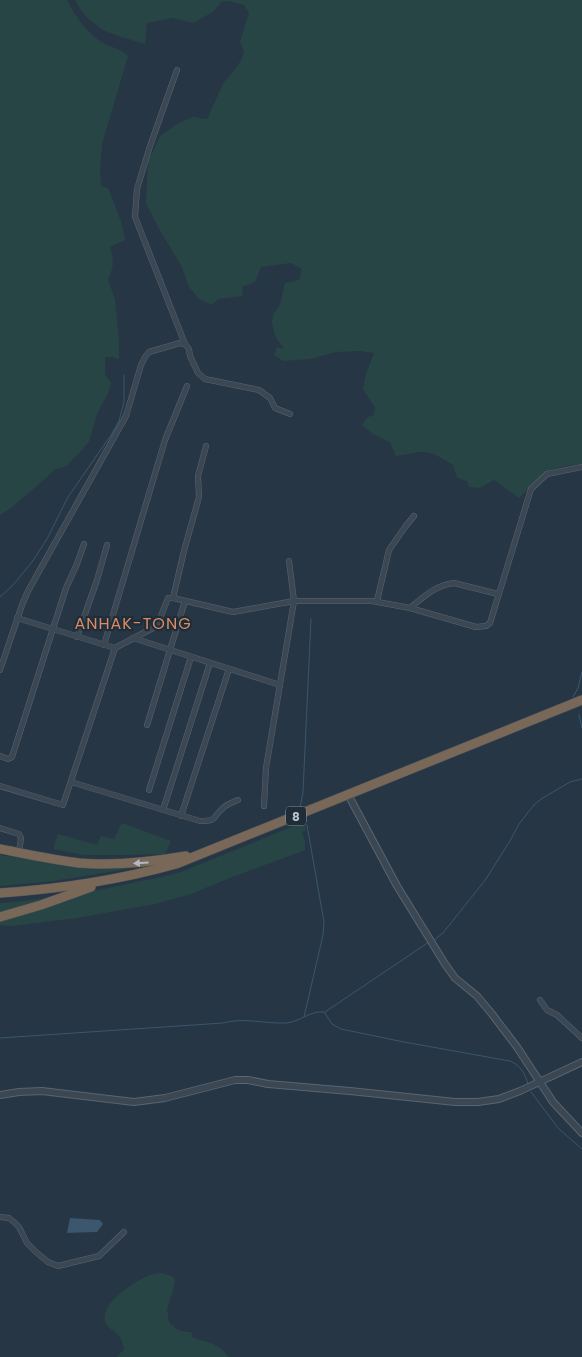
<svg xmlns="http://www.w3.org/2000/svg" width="582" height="1357" font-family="Poppins,sans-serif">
  <rect width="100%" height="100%" fill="#263644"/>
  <!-- green -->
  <g fill="#284545">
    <path d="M0,0H67C75,16 87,34 103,43C113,48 120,48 128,56L102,144L100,170L101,186L108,188L122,224L125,240L110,247C114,262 114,266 108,280L115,299L119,341V359L113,357H105V375L111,382L109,391L97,414L89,442L67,466L56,469L11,508L0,515Z"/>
    <path d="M75,0H582V464L565,466L546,471L519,498L494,480L480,488L469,487L467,481L457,478L453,465C425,448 427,451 396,456L390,442L373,434L362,425L368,417L374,415L375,407L363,389L366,374L374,353L360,351L336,352L310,359L283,361L274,355L277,347L284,349L275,336L272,323L273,315L280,305L285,283L299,280L302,269L291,263L261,267L255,282L242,287L243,296L218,299L212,305L199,299L189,287L182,267L159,229L146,203L148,162L160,136L179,123L193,117L207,119L224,82L233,72L242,59L244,51L240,42L249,13L244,5L233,2L222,1L213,12L193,23L173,18L147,23L145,44C113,34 92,32 75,0Z"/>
    <path d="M304,822L306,830L302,832L305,841V850L227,879L191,894L155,904L77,918L11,926L0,925V919L94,891L165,876L181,872Z"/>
    <path d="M122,823L171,841L165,854L121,855H83L54,849V845L58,834L97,845L101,836L114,839Z"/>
    <path d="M0,855L53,863L117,869V867L153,865L53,881L0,886Z"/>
    <path d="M62,896L0,914V903L17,902Z"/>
    <path d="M161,1273L172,1276L175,1280L174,1287L167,1309L169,1322C177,1330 180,1332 191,1332L193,1338C209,1343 217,1342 229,1357H99H117L124,1349C123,1345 122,1340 120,1337C117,1332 109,1329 106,1324C97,1304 135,1281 150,1275C153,1274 157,1273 161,1273Z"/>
  </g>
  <!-- water -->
  <path fill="#3b566d" d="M70,1218L100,1220L103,1224L97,1232L67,1233Z"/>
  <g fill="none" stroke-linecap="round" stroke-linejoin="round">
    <!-- stream -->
    <g stroke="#3b566d" stroke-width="1">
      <path d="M0,597L13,585L32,562L47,539L68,497L111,435L119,421L124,402V375"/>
      <path d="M573,697L578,688L582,672"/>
      <path d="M579,715L582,728"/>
      <path d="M300,808L303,792L311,619"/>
      <path d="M433,941L443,933L486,879L511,839L519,824L534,805L541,799L570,782L582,779"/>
      <path d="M325,1012L429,942"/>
      <path d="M304,1017L323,935L324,922L307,825"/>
      <path d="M0,1038L223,1023C244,1017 264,1024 286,1023C300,1022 311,1010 324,1012L332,1024L341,1029L404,1042L510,1061C521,1066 525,1073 528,1084"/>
      <path d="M531,1092L559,1129L582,1149"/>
    </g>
    <!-- minor casing -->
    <g stroke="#596571" stroke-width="6">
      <g id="minor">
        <path d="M177,70L150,146L137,189L135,217L185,344"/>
        <path d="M173,598L184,551L199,497L198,476L206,446"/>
        <path d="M377,601L389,550L405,527L414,516"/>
        <path d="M410,608C423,597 436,585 454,583L498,594"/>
        <path d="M17,618L115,648L153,628L159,621L168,598H173L233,612L294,601H372L410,608L476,627L486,626L490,623L531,489L547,474L582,467"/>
        <path d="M77,637L97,580L107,545"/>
        <path d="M133,638L280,685"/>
        <path d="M104,645L165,440L187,386"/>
        <path d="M0,670L22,605L28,591L126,416L141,365L145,357L149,352L180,343L185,344L189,349L190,356L198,373L205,379L259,390L270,398L275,408L290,414"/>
        <path d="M147,725L185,601"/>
        <path d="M0,756L8,759L12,757L66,588L77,564L84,544"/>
        <path d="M71,782L200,821C219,821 212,817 223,808C227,804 233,802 238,800"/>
        <path d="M0,786L63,805L115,648"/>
        <path d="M149,790L191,657"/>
        <path d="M264,806L266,768L294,601L289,561"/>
        <path d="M163,810L210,663"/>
        <path d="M181,816L229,669"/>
        <path d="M0,828L19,834L21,838L19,853"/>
        <path d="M540,1000L547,1010L557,1015L582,1038"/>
        <path d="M0,1217L9,1218L14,1222L19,1227L27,1243L36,1252L48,1262L58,1266L99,1256L124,1232"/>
      </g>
    </g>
    <!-- tertiary casing -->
    <g stroke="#596571" stroke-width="8">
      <g id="tertiary">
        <path d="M351,800L397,886L445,964L455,978L477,996L492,1014L517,1047L553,1102L582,1133"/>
        <path d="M0,1095L19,1092L42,1091L134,1102L165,1098L235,1080H248L268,1084L350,1091L455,1102H478L499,1099L520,1091L582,1062"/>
      </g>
    </g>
    <!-- motorway casing -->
    <g stroke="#45525e" stroke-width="10">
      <g id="motorway">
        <path d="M0,849C26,854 53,860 79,863C115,866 151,862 186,856"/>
        <path d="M0,893C59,889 119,880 176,864L582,700"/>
        <path d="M0,917L41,905L91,887"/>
      </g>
    </g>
    <!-- minor -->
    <use href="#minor" stroke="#3b4753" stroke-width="5"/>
    <!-- tertiary -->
    <use href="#tertiary" stroke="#3b4753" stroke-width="6"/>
    <!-- motorway -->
    <use href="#motorway" stroke="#796857" stroke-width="9"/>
  </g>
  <!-- one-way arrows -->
  <defs><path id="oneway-solid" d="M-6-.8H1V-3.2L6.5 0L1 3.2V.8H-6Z" transform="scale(1.25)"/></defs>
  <use fill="#b2b9c1" href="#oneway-solid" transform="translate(141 863) rotate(177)"/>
  <g text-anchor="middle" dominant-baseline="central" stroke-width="4.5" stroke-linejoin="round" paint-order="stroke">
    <!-- shield labels -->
    <rect fill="#1f2d39" stroke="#8a95a1" stroke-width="1" x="286" y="806.5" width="20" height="19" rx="4"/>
    <g font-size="12" font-weight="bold" fill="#b8c2cd">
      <text x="296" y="816">8</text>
    </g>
    <!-- quarter labels -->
    <g font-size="16" letter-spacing="1" fill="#da8c66" stroke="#1f2d39">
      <text x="133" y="623">ANHAK-TONG</text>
    </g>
  </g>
</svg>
